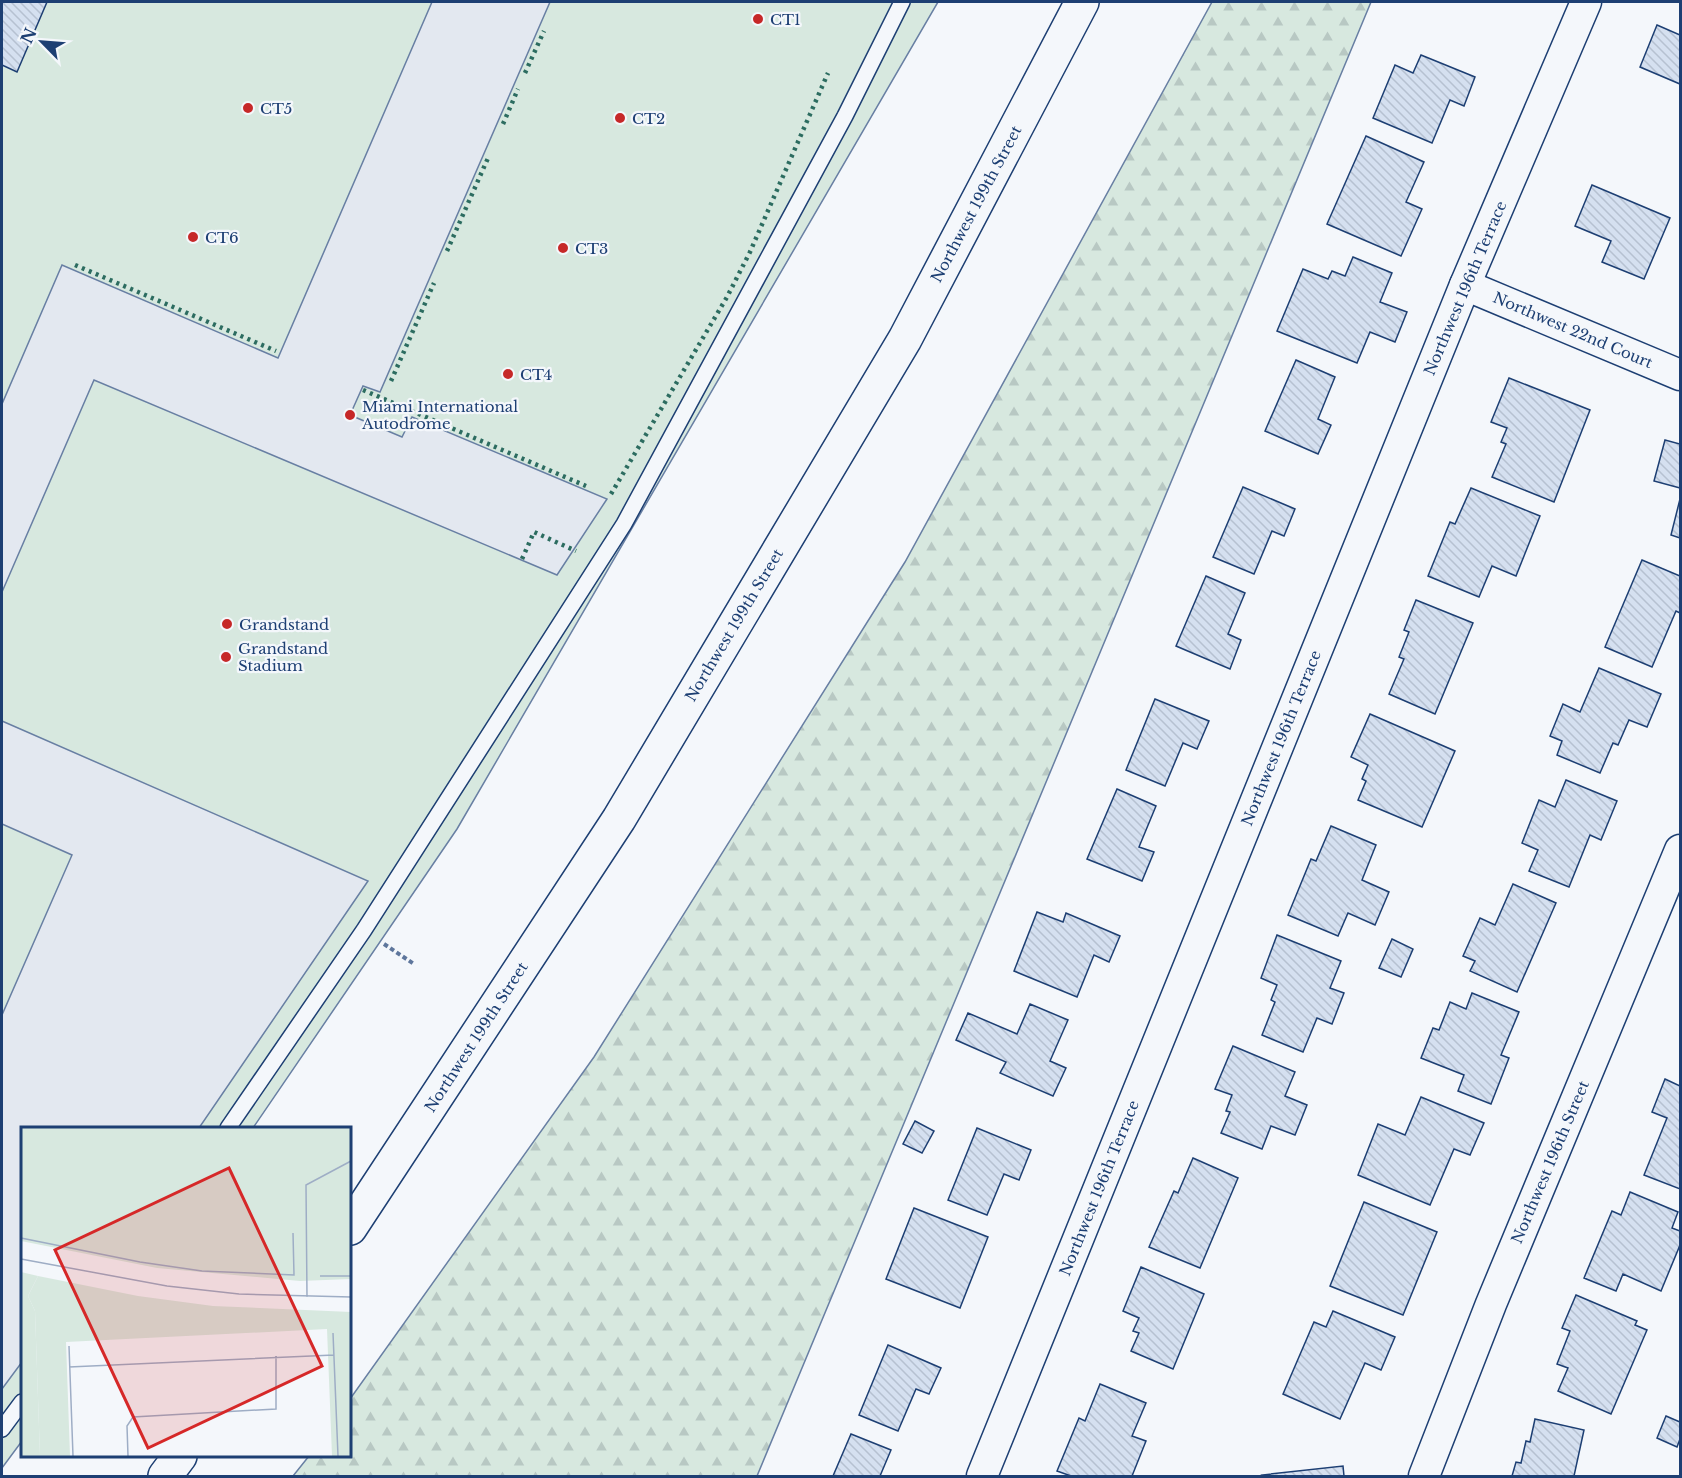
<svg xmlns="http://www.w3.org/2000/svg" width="1682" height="1478" font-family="'Libre Baskerville',serif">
  <defs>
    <pattern id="forest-firs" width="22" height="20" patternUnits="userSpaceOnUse" patternTransform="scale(1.5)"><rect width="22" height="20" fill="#d7e8df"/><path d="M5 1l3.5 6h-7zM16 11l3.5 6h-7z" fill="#b8c8c3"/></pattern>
    <pattern id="building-back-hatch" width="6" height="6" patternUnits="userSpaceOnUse" patternTransform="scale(1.5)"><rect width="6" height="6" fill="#d5e0f0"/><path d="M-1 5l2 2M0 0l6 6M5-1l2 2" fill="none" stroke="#b6c1d1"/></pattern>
  </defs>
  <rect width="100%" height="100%" fill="#f4f7fb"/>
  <!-- forest -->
  <path fill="url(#forest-firs)" stroke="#687fa3" stroke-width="1.5" d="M1212,2H1371L757,1476H293L309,1456H350V1399L594,1057L905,562Z"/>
  <!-- pitch -->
  <path fill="#d7e8df" stroke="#687fa3" stroke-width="1.5" d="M2,2H938L457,829L253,1128H22V1441L2,1468Z"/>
  <!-- parking -->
  <g fill="#e3e8f0" stroke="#687fa3" stroke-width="1.5">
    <path d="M432,2H550L380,392L363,386L350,415L402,437L412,417L607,499L557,575L94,380L2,592V404L62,265L278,358Z"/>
    <path d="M2,721L368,881L199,1128H22V1362L2,1389V1015L72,855L2,824Z"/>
  </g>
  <!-- building -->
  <g fill="url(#building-back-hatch)" stroke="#1d3f73" stroke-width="1.5">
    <path d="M2,2H47L17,72L2,65Z"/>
    <path d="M1657,25L1680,35V84L1640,67Z"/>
    <path d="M1421,55L1475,77L1464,106L1450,100L1432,143L1373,118L1395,65L1413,73Z"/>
    <path d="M1366,136L1424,162L1406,202L1422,209L1401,256L1327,224Z"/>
    <path d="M1592,185L1670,218L1644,279L1602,262L1611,241L1575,226Z"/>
    <path d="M1353,257L1392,273L1380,302L1407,312L1395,342L1370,332L1357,363L1277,331L1303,269L1328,279L1332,271L1345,276Z"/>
    <path d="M1296,360L1335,377L1318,419L1331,425L1318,454L1265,431Z"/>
    <path d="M1509,378L1590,410L1554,502L1492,477L1506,444L1501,442L1507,428L1491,422Z"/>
    <path d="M1665,440L1680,444V488L1654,481Z"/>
    <path d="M1243,487L1295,509L1284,536L1272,531L1254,574L1213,557Z"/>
    <path d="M1471,488L1540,516L1516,576L1492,566L1479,597L1428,576L1450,522L1455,524Z"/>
    <path d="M1680,499V538L1671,535Z"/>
    <path d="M1642,560L1680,576V613L1676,611L1652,667L1605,647Z"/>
    <path d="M1206,576L1245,593L1228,634L1241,640L1230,669L1176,646Z"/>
    <path d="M1416,600L1473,623L1435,714L1389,694L1404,659L1399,657L1409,632L1404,630Z"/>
    <path d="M1599,668L1661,694L1647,727L1629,720L1618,745L1613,743L1600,773L1557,755L1562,741L1550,736L1563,704L1580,712Z"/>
    <path d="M1155,699L1209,721L1197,749L1183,743L1165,786L1126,770Z"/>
    <path d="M1370,714L1455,751L1422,827L1358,800L1366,781L1362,779L1368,765L1351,757Z"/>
    <path d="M1566,780L1617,801L1601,840L1590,835L1569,887L1529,871L1538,850L1522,843L1539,800L1555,807Z"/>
    <path d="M1117,789L1156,806L1139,847L1154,852L1142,881L1087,859Z"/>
    <path d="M1331,826L1376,845L1362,880L1389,892L1375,925L1348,913L1338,936L1288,915L1311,859L1316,861Z"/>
    <path d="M1513,884L1556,903L1517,992L1470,971L1475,961L1463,956L1480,918L1495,925Z"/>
    <path d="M1037,912L1063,922L1066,913L1120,936L1109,962L1094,955L1077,997L1014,971Z"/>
    <path d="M1277,935L1341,961L1330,988L1344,993L1332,1024L1317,1018L1303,1052L1262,1035L1275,1002L1271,1000L1277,985L1261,978Z"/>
    <path d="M1392,939L1413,949L1401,977L1379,968Z"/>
    <path d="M1472,993L1519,1012L1501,1055L1509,1058L1491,1104L1458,1091L1464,1075L1421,1058L1433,1028L1439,1030L1450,1002L1466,1009Z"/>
    <path d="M1030,1004L1068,1020L1050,1061L1066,1068L1053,1096L1000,1073L1006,1062L956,1040L968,1013L1017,1034Z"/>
    <path d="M1233,1046L1295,1072L1285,1096L1307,1105L1295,1135L1271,1126L1262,1149L1221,1133L1230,1112L1226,1111L1232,1095L1215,1089Z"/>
    <path d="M1665,1079L1680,1086V1189L1644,1175L1667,1118L1652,1112Z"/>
    <path d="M1421,1097L1484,1123L1470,1155L1454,1149L1430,1205L1358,1175L1378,1124L1405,1135Z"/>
    <path d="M915,1121L934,1131L922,1153L903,1144Z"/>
    <path d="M977,1128L1031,1150L1019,1180L1004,1174L987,1215L948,1200Z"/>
    <path d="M1193,1158L1238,1178L1200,1268L1149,1247L1174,1191L1178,1193Z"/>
    <path d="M1630,1192L1678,1212L1672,1228L1680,1231V1245L1661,1291L1623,1274L1616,1291L1584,1278L1612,1211L1621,1215Z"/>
    <path d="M1364,1202L1437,1232L1403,1315L1330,1286Z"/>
    <path d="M914,1208L988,1237L960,1308L886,1279Z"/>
    <path d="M1141,1267L1204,1294L1173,1369L1131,1351L1139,1333L1133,1331L1139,1318L1123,1311Z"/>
    <path d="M1576,1295L1637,1321L1635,1325L1647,1330L1611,1414L1558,1391L1568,1368L1557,1364L1570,1331L1562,1328Z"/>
    <path d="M1333,1311L1395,1337L1381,1370L1365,1363L1340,1419L1283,1394L1314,1322L1326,1327Z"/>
    <path d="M888,1345L941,1368L929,1394L916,1389L898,1431L859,1415Z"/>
    <path d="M1100,1384L1146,1403L1132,1436L1146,1441L1132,1476H1071L1057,1471L1079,1418L1085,1421Z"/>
    <path d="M1666,1416L1680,1422V1439L1677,1447L1657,1438Z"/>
    <path d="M1535,1419L1584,1430L1574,1476H1512L1516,1462L1521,1463L1526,1441L1530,1442Z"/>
    <path d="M851,1434L891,1450L880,1476H833Z"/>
    <path d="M1343,1466L1344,1476H1263L1262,1475Z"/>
  </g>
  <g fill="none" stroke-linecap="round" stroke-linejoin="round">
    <!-- lane casing -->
    <g stroke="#1d3f73" stroke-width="18">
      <g id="lane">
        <path d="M228,1128L364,930L624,524L845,116L902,2"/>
        <path d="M2,1429L22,1402"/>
      </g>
    </g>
    <!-- street casing -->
    <g stroke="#1d3f73" stroke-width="33">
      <g id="street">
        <path d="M1465,285L1680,375"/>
        <path d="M982,1476L1465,285L1586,2"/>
        <path d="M1424,1476L1491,1304L1680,850"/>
      </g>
    </g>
    <!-- primary casing -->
    <g stroke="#1d3f73" stroke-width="36">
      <g id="primary">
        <path d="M350,1228L619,819L905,339L1082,2"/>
        <path d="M165,1476L180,1456"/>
      </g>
    </g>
    <!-- path -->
    <path stroke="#5e769c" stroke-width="4" stroke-dasharray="4.5 3" stroke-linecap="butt" d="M384,944L414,964"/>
    <!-- lane -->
    <use href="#lane" stroke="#f4f7fb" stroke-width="15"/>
    <!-- street -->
    <use href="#street" stroke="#f4f7fb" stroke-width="30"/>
    <!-- primary -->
    <use href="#primary" stroke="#f4f7fb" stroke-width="33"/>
    <!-- hedge -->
    <g stroke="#2c6c60" stroke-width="4.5" stroke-dasharray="3 4.5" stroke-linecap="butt">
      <path d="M525,73L544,31"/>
      <path d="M503,124L518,89"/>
      <path d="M447,251L488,158"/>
      <path d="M75,265L276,351"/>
      <path d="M391,381L434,283"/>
      <path d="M363,390L586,486"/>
      <path d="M611,494L727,297L750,252L828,73"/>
      <path d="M522,559L534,532L576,551"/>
    </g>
  </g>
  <!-- markers -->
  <g fill="#c62828" stroke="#f4f7fb" stroke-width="2">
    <circle cx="758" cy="19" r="6"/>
    <circle cx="248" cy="108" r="6"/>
    <circle cx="620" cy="118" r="6"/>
    <circle cx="193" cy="237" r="6"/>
    <circle cx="563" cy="248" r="6"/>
    <circle cx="508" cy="374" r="6"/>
    <circle cx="350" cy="415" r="6"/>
    <circle cx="227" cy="624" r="6"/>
    <circle cx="226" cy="657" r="6"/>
  </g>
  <g text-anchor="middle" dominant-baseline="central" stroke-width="4.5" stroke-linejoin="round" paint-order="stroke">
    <!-- poi labels -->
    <g font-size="15" fill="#1d3f73" stroke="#f4f7fb" text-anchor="start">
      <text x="770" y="19">CT1</text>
      <text x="260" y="108">CT5</text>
      <text x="632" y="118">CT2</text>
      <text x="205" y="237">CT6</text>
      <text x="575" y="248">CT3</text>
      <text x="520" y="374">CT4</text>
      <text x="362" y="406">Miami International<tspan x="362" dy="17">Autodrome</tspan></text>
      <text x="239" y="624">Grandstand</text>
      <text x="238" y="648">Grandstand<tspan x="238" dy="17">Stadium</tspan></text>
    </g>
    <!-- street labels -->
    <g font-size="15" fill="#1d3f73" stroke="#f4f7fb">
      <text transform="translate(976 204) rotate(-62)">Northwest 199th Street</text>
      <text transform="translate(1465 288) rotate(-67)">Northwest 196th Terrace</text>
      <text transform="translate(1573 330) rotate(23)">Northwest 22nd Court</text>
      <text transform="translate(734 625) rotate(-59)">Northwest 199th Street</text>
      <text transform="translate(1281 738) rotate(-68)">Northwest 196th Terrace</text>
      <text transform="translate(476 1037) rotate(-57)">Northwest 199th Street</text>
      <text transform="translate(1550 1162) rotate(-67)">Northwest 196th Street</text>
      <text transform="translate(1099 1188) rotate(-68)">Northwest 196th Terrace</text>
    </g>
  </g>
  <!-- overview -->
  <g transform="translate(21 1127)">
    <rect width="330" height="330" fill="#f4f7fb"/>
    <path d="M0,145L17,149L7,169L14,184L19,329H0Z" fill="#d7e8df"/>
    <path d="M17,149L117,169L192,179L330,185V329H311L306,202L45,215L49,329H19L14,184L7,169Z" fill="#d7e8df"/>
    <path d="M0,1H330V152L279,154L136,141L0,114Z" fill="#d7e8df"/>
    <path fill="none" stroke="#9eadc5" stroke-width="1.5" d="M0,111L119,135L181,144L273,148L272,106M0,132L146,159L218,167L330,170M299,149H330M286,170L285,58L330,34M312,206L317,329M48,219L52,329M48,240L313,228M107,329L106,299L112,290L255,282V229"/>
    <path fill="#d62828" fill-opacity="0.15" stroke="#d62828" stroke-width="3" d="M208,41L301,239L127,321L34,123Z"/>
    <rect width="330" height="330" fill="none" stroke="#1d3f73" stroke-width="3"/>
  </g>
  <!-- border -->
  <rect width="1682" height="1478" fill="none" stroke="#1d3f73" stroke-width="6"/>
  <!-- north arrow -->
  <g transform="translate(42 42) rotate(295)" stroke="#f4f7fb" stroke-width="4.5" paint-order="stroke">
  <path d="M0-4.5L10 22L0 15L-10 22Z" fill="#1d3f73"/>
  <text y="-9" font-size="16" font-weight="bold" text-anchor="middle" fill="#1d3f73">N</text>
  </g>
</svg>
